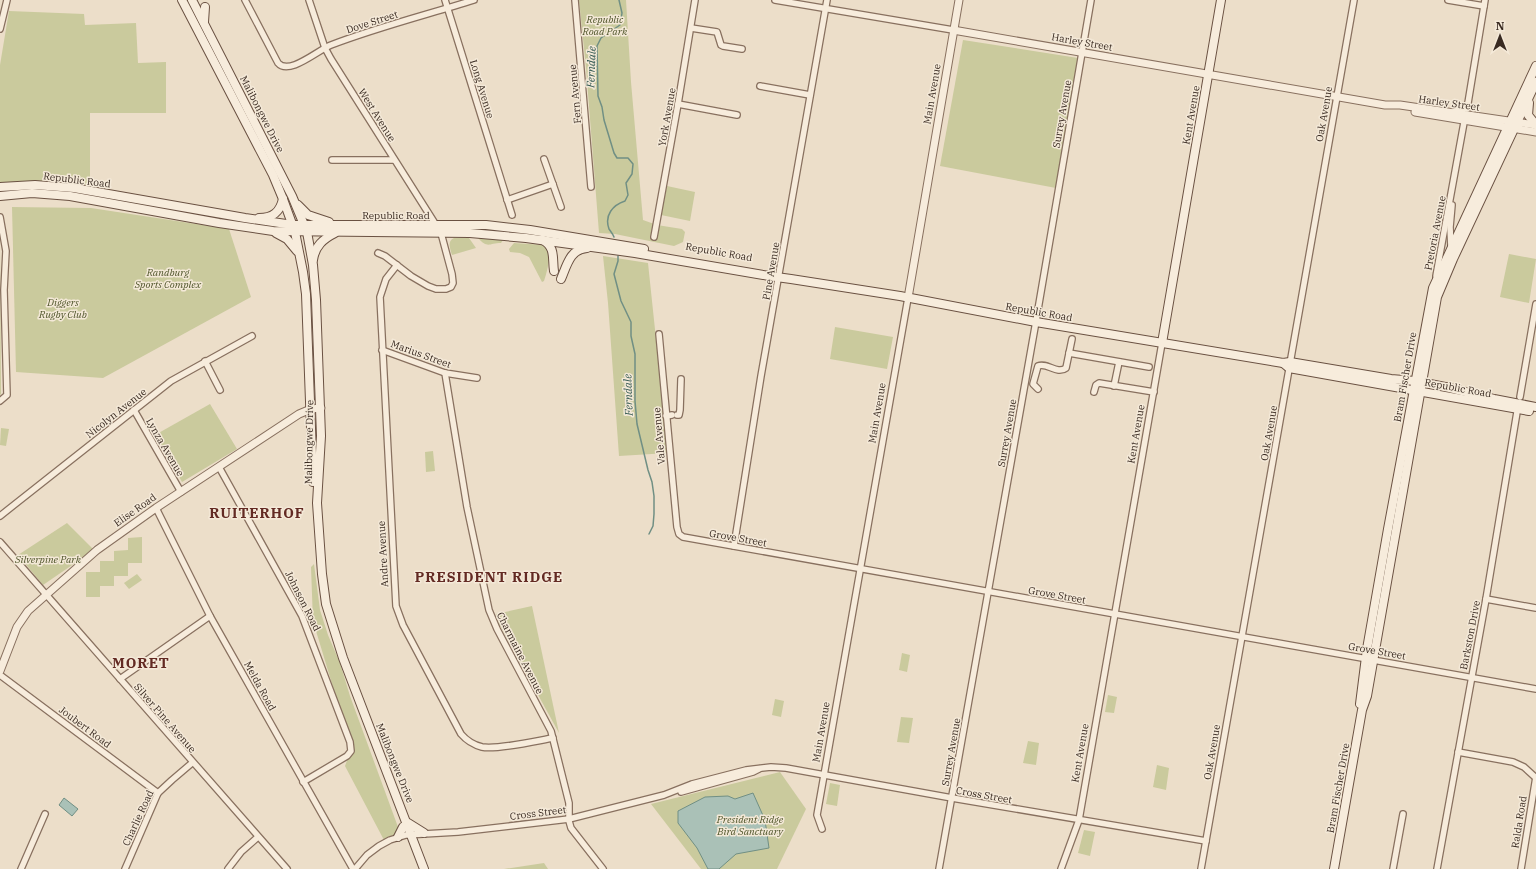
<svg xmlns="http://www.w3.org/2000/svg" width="1536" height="869" font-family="'IBM Plex Serif',serif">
  <rect width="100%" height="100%" fill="#ecdec9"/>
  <!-- green -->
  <g fill="#caca9d">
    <path d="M579,0H626L631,82L643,220L657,225L682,229L685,232L683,242L674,246L615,234L599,233L586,68Z"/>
    <path d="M9,11L84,14L85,25L136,23L138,63L166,62V113H90V186L0,183V65Z"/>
    <path d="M963,40L1078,58L1056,188L940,166Z"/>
    <path d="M667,186L695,192L690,221L661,215Z"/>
    <path d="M12,207L91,208L229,229L251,297L103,378L16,372Z"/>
    <path d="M454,238H469L476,248L452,255C450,248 447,241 454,238Z"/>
    <path d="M478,238L503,240L501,243C489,243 488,249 478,238Z"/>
    <path d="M0,242L1,394L0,395Z"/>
    <path d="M514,243L544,245C553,254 547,271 544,281L542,282L529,257L520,253L510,252L509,249Z"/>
    <path d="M1509,254L1536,259L1529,303L1500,297Z"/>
    <path d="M603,256L648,263L668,453L619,456L608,303Z"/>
    <path d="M835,327L893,337L887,369L830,359Z"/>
    <path d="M210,404L237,449L182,482L155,435Z"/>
    <path d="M1,428L9,429L6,446L0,445Z"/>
    <path d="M433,451L435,471L426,472L425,452Z"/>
    <path d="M67,523L94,550L43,585L18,555Z"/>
    <path d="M142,537V563H128V576H114V586H100V597H86V572H100V561H114V551L128,550V538Z"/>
    <path d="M314,564L320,610L328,635L340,663L350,696L398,827L397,832L385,842L345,766L349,755V740L313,621L311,567Z"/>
    <path d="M137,574L142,580L129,589L124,583Z"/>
    <path d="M532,606L559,733L499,624L496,614Z"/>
    <path d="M902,653L910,655L907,672L899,670Z"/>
    <path d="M1108,695L1117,697L1114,713L1105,712Z"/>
    <path d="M775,699L784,701L781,717L772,715Z"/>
    <path d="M901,717L913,718L909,743L897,742Z"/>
    <path d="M1028,741L1039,743L1036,765L1023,763Z"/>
    <path d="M1157,765L1169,768L1166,790L1153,787Z"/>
    <path d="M780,772L806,809L777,869H701L651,804Z"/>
    <path d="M830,783L840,785L837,806L826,804Z"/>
    <path d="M1084,830L1095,832L1090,856L1078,853Z"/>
    <path d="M544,863L548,869H504Z"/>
  </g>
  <!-- water -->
  <g fill="#aac1b7" stroke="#708f84">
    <path d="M753,793L765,820L769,848L736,854L719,869H708L697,848L678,823V811L705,797L728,796L735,799Z"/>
    <path d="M64,798L78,809L72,816L59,805Z"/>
  </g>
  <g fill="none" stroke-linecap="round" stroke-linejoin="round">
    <!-- stream -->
    <g stroke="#708f84" stroke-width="1.5">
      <path d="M614,237C613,234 611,232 609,229C604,215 613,205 625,201L628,195L626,183L632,174L633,164L628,158H617L614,153L604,120L602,107L598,96L597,46L601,38L620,25L622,13L619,0"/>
      <path d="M618,256V261L614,274L621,301L631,322V336L635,354V401L637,424L648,470L652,482L654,496V514L653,526L649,534"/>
    </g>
    <!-- minor casing -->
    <g stroke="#88705f" stroke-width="8">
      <g id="minor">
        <path d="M245,0L278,63C289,76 318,50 331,45C378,27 426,15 474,0"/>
        <path d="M309,0L325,48L331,59L441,233L452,274L453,283L451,287L446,289H436L428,286L411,276L385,256L378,253"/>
        <path d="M445,0L512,215"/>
        <path d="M575,0L591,187"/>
        <path d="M775,0L953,30"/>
        <path d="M1448,0L1484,6"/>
        <path d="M691,28L717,32L721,45L723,46L742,49"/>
        <path d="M0,29L7,0"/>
        <path d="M760,86L810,95"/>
        <path d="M678,104L737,115"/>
        <path d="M1467,109L1485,0"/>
        <path d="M544,159L561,207"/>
        <path d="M332,160H394"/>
        <path d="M507,200L553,184"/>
        <path d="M0,217L6,251L4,290L7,395L0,401"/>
        <path d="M654,237L678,104L695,0"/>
        <path d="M1451,247L1450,227L1452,205"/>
        <path d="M397,265L386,279L380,297L396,606L403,625L461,734C467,741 474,745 482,747C497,750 536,741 553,738"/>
        <path d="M1436,276L1465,117"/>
        <path d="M659,334L677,527L679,534L683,537L1536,689"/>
        <path d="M382,350L445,373L477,378"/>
        <path d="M1069,353L1149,367"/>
        <path d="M205,361L220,390"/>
        <path d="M445,373L467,507L489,610L497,629L551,731L569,803V821L571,828L603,869"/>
        <path d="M1114,386L1119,362"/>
        <path d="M1038,389L1033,384L1038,366C1047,362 1057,375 1066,368L1072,339"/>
        <path d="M1094,392L1096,385L1099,383L1154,392"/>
        <path d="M1520,397L1536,304"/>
        <path d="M134,410L181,492"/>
        <path d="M677,415H679L680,410L681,379"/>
        <path d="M666,416L672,415"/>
        <path d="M219,467L302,616L350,742L351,751L347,756L303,782"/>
        <path d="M156,508L210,616L353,869"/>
        <path d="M0,516L171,381L252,336"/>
        <path d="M0,542L287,869"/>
        <path d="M734,546L761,376L827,0"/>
        <path d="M1486,599L1536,608"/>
        <path d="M0,675L158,793"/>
        <path d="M120,679L210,616"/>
        <path d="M1458,752L1513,762L1524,767L1536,778"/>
        <path d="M681,792L753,772L759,769"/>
        <path d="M822,829L817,815L908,298"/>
        <path d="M21,869L45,814"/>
        <path d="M125,869L158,793L172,780L192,763"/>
        <path d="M228,869L241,852L258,837"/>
        <path d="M355,869L367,855L379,846L390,840L406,835L458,832L569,819L664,795L692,784L746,770L771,767L786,768L952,798L1206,841"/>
        <path d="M939,869L1035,327L1091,0"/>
        <path d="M1061,869L1079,820L1162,343"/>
        <path d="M1201,869L1354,0"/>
        <path d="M1393,869L1403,814"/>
        <path d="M1437,869L1486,599L1518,406"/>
        <path d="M1521,869L1536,777"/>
      </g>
    </g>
    <!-- tertiary casing -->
    <g stroke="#88705f" stroke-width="9">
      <g id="tertiary">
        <path d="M953,30L1385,105H1400L1536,125"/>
        <path d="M1415,112L1536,132"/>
        <path d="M1453,113L1462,109L1467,105"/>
        <path d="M908,298L959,0"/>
        <path d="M0,671L17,627L28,611L97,550L156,508L299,414L311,409L321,408"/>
      </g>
    </g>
    <!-- secondary casing -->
    <g stroke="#6a5142" stroke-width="10">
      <g id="secondary">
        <path d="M182,0L273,175L283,199L295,232L303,272L306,294L313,482"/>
        <path d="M192,0L292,196L307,232L313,265L316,300L321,436L317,503L322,574L326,604L343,658L424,869"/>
        <path d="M204,22L205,7"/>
        <path d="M1529,103L1528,115L1536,125"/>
        <path d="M0,187L35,185L74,188L245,218L293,225H486L530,230L644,249"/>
        <path d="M0,196L32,193L70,196L219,223L273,231L470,233L526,238L635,253L769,276L791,279L900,296L1036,322L1283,363L1290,362L1391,379L1415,381L1450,388L1494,399L1536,407"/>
        <path d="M298,205L308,215L329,222"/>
        <path d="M259,218C273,218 280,212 283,199"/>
        <path d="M276,233L287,239L297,251"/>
        <path d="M543,240C556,248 552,258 554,271"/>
        <path d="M313,260C315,246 323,239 335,233"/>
        <path d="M561,279C567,265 570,249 587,248"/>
        <path d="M1162,343L1221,0"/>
        <path d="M1283,363L1289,368L1529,411"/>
        <path d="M1360,704L1367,649L1388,529L1433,288L1536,66"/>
        <path d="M408,823L424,833"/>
        <path d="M398,837L403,827"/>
        <path d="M1334,869L1362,710L1367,696L1437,297L1453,259L1536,82"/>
      </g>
    </g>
    <!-- minor -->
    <use href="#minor" stroke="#f7ecdc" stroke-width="5.5"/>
    <!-- tertiary -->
    <use href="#tertiary" stroke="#f7ecdc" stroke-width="7"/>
    <!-- secondary -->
    <use href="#secondary" stroke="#f7ecdc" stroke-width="8"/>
  </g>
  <g text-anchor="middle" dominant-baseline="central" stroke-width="3" stroke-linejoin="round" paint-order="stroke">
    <!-- park labels -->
    <g font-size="10" font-style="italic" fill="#4e5429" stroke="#f4e9d8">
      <text x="605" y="19">Republic<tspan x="605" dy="12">Road Park</tspan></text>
      <text x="168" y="272">Randburg<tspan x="168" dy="12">Sports Complex</tspan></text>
      <text x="63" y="302">Diggers<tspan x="63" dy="12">Rugby Club</tspan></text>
      <text x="48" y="559">Silverpine Park</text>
      <text x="750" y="819">President Ridge<tspan x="750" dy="12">Bird Sanctuary</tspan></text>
    </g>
    <!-- street labels -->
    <g font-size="10" fill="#392a21" stroke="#f4e9d8">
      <text transform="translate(372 22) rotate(-18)">Dove Street</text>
      <text transform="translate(1082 42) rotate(10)">Harley Street</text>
      <text transform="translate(482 89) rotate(73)">Long Avenue</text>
      <text transform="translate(575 94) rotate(-95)">Fern Avenue</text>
      <text transform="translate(932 94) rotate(-80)">Main Avenue</text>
      <text transform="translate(1449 103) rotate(8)">Harley Street</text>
      <text transform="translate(262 114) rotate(63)">Malibongwe Drive</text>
      <text transform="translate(1062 114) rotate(-80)">Surrey Avenue</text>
      <text transform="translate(1324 114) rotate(-80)">Oak Avenue</text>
      <text transform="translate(377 115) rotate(58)">West Avenue</text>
      <text transform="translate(1191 115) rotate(-80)">Kent Avenue</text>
      <text transform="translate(667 117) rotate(-80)">York Avenue</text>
      <text transform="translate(77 180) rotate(7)">Republic Road</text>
      <text x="396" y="215">Republic Road</text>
      <text transform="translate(1435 233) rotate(-79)">Pretoria Avenue</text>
      <text transform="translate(719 252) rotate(10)">Republic Road</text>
      <text transform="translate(771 271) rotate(-80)">Pine Avenue</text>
      <text transform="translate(1039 312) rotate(10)">Republic Road</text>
      <text transform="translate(421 354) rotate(20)">Marius Street</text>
      <text transform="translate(1405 377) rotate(-80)">Bram Fischer Drive</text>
      <text transform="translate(1458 388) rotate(10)">Republic Road</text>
      <text transform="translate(116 413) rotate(-38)">Nicolyn Avenue</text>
      <text transform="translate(877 413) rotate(-80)">Main Avenue</text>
      <text transform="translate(1007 433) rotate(-80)">Surrey Avenue</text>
      <text transform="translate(1269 433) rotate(-80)">Oak Avenue</text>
      <text transform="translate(1136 434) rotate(-80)">Kent Avenue</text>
      <text transform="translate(659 436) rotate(-95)">Vale Avenue</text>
      <text transform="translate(309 442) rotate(-89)">Malibongwe Drive</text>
      <text transform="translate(165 447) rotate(60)">Lynza Avenue</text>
      <text transform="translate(135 510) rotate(-35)">Elise Road</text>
      <text transform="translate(738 538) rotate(10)">Grove Street</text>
      <text transform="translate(383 554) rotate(-93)">Andre Avenue</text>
      <text transform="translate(1057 595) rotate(10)">Grove Street</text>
      <text transform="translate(303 601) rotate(63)">Johnson Road</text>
      <text transform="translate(1470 635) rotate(-79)">Barkston Drive</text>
      <text transform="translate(1377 651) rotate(10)">Grove Street</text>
      <text transform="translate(520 653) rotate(63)">Charmaine Avenue</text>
      <text transform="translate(260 686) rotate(61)">Melda Road</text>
      <text transform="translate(165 718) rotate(49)">Silver Pine Avenue</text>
      <text transform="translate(85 727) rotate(37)">Joubert Road</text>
      <text transform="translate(821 732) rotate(-80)">Main Avenue</text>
      <text transform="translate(951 752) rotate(-80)">Surrey Avenue</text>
      <text transform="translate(1212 752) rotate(-80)">Oak Avenue</text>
      <text transform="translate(1080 753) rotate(-80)">Kent Avenue</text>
      <text transform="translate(395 763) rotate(68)">Malibongwe Drive</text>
      <text transform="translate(1338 788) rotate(-80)">Bram Fischer Drive</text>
      <text transform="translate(984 795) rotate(10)">Cross Street</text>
      <text transform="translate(538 813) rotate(-7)">Cross Street</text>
      <text transform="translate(138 818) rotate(-65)">Charlie Road</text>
      <text transform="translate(1519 822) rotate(-81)">Ralda Road</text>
    </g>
    <!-- water labels -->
    <g font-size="11" font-style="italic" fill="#325851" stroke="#f4e9d8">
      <text transform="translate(591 67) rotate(-88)">Ferndale</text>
      <text transform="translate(628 395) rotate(-92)">Ferndale</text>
    </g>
    <!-- district labels -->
    <g font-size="14" font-weight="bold" letter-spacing="1" fill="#632a23" stroke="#f4e9d8">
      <text x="257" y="513">RUITERHOF</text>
      <text x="489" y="577">PRESIDENT RIDGE</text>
      <text x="141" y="663">MORET</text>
    </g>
  </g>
  <!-- north arrow -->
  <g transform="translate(1500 36)" stroke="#f4e9d8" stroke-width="3" paint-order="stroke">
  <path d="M0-3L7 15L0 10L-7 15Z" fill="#392a21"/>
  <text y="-6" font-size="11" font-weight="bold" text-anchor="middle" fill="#392a21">N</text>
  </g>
</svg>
